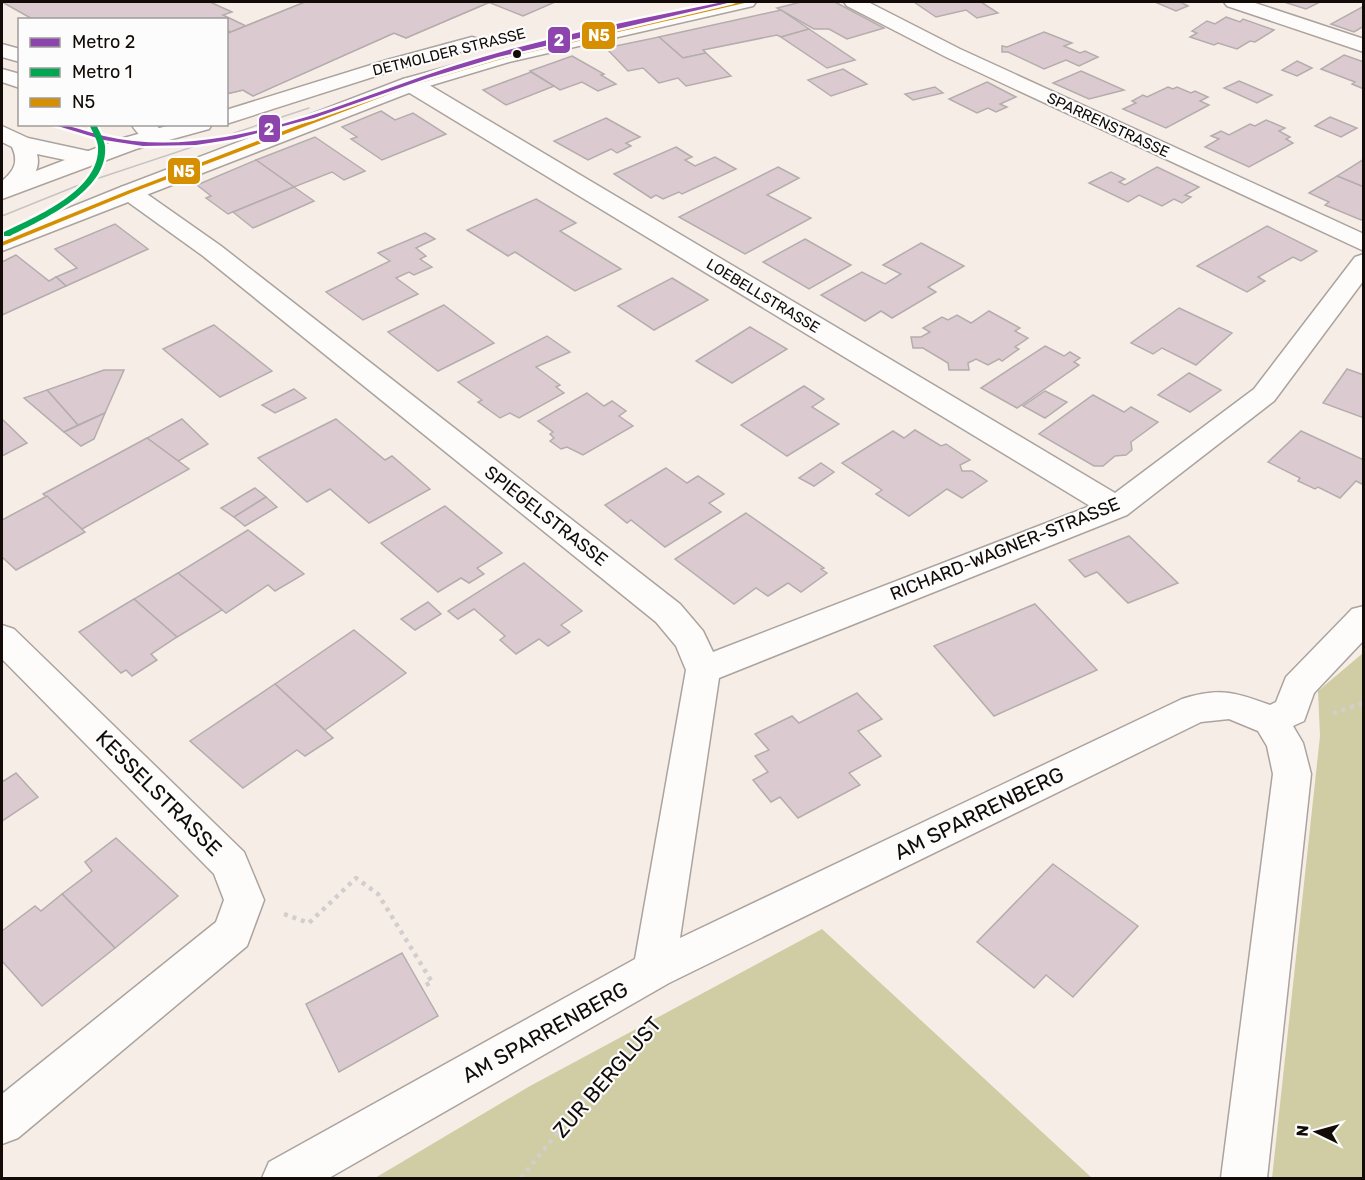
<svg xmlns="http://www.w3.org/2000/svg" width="1365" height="1180" font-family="Rubik,sans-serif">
  <rect width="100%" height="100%" fill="#f7ede7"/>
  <!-- forest -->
  <g fill="#d0cda4">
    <path d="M1363,653V1178H1272L1320,736L1318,691Z"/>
    <path d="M822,929L1092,1178H375L530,1086Z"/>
  </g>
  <!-- building -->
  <g fill="#dbcbd1" stroke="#b5adad" stroke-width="1.5" fill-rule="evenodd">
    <path d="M2,2H210L232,12L223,15L246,26L231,32L226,30V20H34Z"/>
    <path d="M305,2H490L406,38L394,33L253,96L243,90L226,94V34ZM324,17L349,28L270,61L247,49Z"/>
    <path d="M305,2H490L406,38L394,33L253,96L243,90L226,94V34Z"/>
    <path d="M488,2H555L523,16Z"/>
    <path d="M801,2H835L884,28L847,39L829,29H814L777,8Z"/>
    <path d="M914,2H981L998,13L977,18L966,10L936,17Z"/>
    <path d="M1155,2H1187L1182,3L1188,6L1176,11Z"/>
    <path d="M1284,2H1320L1306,9Z"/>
    <path d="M1364,6V26L1354,32L1331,24Z"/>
    <path d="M781,10L809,29L781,37L777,35L703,50L706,53L683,58L659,37Z"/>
    <path d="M1226,17L1240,22L1243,19L1274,30L1255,42L1250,41L1237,49L1218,43L1214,45L1190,37L1197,33L1192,31L1207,21L1215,24Z"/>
    <path d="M809,29L855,60L827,68L781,37Z"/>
    <path d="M1044,32L1072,43L1064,46L1080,53L1085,51L1098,57L1079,66L1066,60L1044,69L1008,52H1002V46L1007,47Z"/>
    <path d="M659,37L683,58L706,53L731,76L686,86L678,78L659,83L643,68L628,71L606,48Z"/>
    <path d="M1344,55L1364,62V89L1352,84L1355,82L1321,69Z"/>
    <path d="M572,56L604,74L601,75L616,84L598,91L582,82L560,90L530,71Z"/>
    <path d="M1297,61L1312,68L1297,76L1282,70Z"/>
    <path d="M843,69L867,84L831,96L808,80Z"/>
    <path d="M1081,71L1124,90L1089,99L1053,83Z"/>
    <path d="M531,72L554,86L506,105L483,90Z"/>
    <path d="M1239,81L1272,95L1257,103L1224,88Z"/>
    <path d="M987,82L1016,97L1000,104L1007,107L996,112L988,108L977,113L949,99Z"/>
    <path d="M935,87L943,93L913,100L905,94Z"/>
    <path d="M1168,87L1173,89L1177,87L1191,93L1195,91L1208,97L1200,101L1209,105L1166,128L1123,109L1136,103L1132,101L1143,95L1147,97Z"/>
    <path d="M381,111L395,120L413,113L446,134L382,160L351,139L357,137L342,127Z"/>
    <path d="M1330,117L1357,128L1341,137L1315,126Z"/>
    <path d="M606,118L640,137L626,143L631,146L617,153L611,149L588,160L554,141Z"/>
    <path d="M1266,120L1285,128L1279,131L1290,137L1286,139L1293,143L1249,167L1205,147L1219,139L1211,136L1221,131L1229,135L1250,124L1255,126Z"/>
    <path d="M315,137L365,171L344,180L332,172L294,187L256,160Z"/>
    <path d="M676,147L692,157L685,160L695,166L715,157L736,169L682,194L679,192L663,199L656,195L651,198L614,174Z"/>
    <path d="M1364,159V187L1337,176Z"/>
    <path d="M256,160L294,187L228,214L206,198L211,196L197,185Z"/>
    <path d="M778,167L799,178L767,195L811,218L745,254L679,217Z"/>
    <path d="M1157,167L1199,187L1185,195L1191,197L1182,203L1174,199L1162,206L1139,195L1128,202L1089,183L1111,172L1125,179L1119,182L1125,185Z"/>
    <path d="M1337,176L1364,187V219L1361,220L1325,205L1329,202L1309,193Z"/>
    <path d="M294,187L314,201L253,228L233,212Z"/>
    <path d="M536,199L576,223L560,231L621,269L575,291L515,252L508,256L467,230Z"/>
    <path d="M115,224L148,249L66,286L56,277L77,268L55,249Z"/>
    <path d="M1267,226L1317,251L1301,261L1293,257L1258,277L1265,281L1247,292L1197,266Z"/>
    <path d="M425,233L435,239L416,248L426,256L420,259L432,267L414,275L409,272L396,278L418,294L363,320L326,292L390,261L378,253Z"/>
    <path d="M805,239L851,265L809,289L763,262Z"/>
    <path d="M921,243L964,266L928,287L936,292L892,318L881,311L865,321L821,295L862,272L885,284L901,274L883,265Z"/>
    <path d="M16,255L49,281L56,277L66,286L2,315V262Z"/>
    <path d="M672,278L708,300L654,330L618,306Z"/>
    <path d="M444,305L494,343L438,371L388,332Z"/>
    <path d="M1179,308L1232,333L1196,365L1162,348L1153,354L1131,343Z"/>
    <path d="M989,311L1020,328L1015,331L1028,338L1015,347L1019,349L1002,361L999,359L988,365L976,359L968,363L969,370H949L948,363L923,348H913L911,337H921L930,332L923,328L942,317L948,320L957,315L971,323Z"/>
    <path d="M214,325L272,371L220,397L163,349Z"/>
    <path d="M750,327L787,349L732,383L696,361Z"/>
    <path d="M547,336L570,352L536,367L560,385L556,387L564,393L519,418L510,413L500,418L478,402L482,400L458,382Z"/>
    <path d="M1045,346L1064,356L1070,352L1080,358L1074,362L1079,365L1017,408L981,388Z"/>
    <path d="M1347,369L1364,375V418L1323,403Z"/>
    <path d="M104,370H124L105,413L78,425L47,390Z"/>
    <path d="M1189,373L1221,390L1190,412L1158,395Z"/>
    <path d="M804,386L824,399L812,407L839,424L787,456L741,425Z"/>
    <path d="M294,389L306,398L275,413L262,405Z"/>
    <path d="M47,390L78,425L64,432L24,398Z"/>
    <path d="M1045,391L1067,402L1045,418L1023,406Z"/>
    <path d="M587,393L604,406L612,401L626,411L619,416L633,426L583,455L567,447L561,449L550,441L554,438L550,434L553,432L538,421Z"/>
    <path d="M1093,395L1124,412L1131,407L1158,422L1131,442L1132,450L1126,455L1115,456L1103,466H1094L1039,434Z"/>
    <path d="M105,413L94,439L81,446L64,432Z"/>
    <path d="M2,419L27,443L2,456Z"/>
    <path d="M182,419L208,444L178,461L147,438Z"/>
    <path d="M336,419L385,460L392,456L430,489L369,523L330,489L307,502L258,458Z"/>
    <path d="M915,430L941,446L946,444L970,460L960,465L962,471H972L987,481L962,498L947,489L909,516L876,494L882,490L842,463L893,431L904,438Z"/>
    <path d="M1301,431L1364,460V485L1356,481L1340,498L1318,487L1315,489L1298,481L1300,478L1268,462Z"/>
    <path d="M147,438L189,469L82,529L43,494Z"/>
    <path d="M821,463L834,472L814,486L799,478Z"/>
    <path d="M666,468L687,483L698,476L724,494L709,503L721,512L665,547L631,520L627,523L605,505Z"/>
    <path d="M255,488L266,497L234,517L221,508Z"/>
    <path d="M47,496L85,532L16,570L2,557V520Z"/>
    <path d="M266,497L277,507L245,526L234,517Z"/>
    <path d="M445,506L502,553L477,568L484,574L469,583L461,578L438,592L381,543Z"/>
    <path d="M746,513L824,568L821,569L827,573L801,592L788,583L768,596L756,588L734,604L675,559Z"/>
    <path d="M248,530L304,574L275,591L268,585L226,613L178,573Z"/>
    <path d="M1129,536L1178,583L1128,603L1097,572L1085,577L1069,560Z"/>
    <path d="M524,563L582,611L561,625L570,632L548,646L539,639L516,654L500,640L505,636L474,609L458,619L448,611Z"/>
    <path d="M178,573L222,610L177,637L134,599Z"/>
    <path d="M134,599L177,637L151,654L157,660L132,676L126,670L121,673L79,632Z"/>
    <path d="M428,602L441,614L415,630L401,619Z"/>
    <path d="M1035,604L1097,670L994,716L934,646Z"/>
    <path d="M354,630L406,673L325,730L275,684Z"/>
    <path d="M275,684L333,738L305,756L297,750L243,788L190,741Z"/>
    <path d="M857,693L882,719L858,731L881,756L849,773L860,785L798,818L780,797L771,802L753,780L768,772L755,756L769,750L755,734L792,716L799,723Z"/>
    <path d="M16,773L38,797L2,821V782Z"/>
    <path d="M116,838L178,896L115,948L62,894L92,871L85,862Z"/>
    <path d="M1053,864L1138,926L1073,997L1046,975L1034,988L977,942Z"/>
    <path d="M62,894L115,948L42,1006L2,961V931L35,906L41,911Z"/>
    <path d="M402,953L438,1016L339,1072L306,1004Z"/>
  </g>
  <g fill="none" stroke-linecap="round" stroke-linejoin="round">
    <!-- minor casing -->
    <g stroke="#aba39e" stroke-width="3">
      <g id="minor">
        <path d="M844,2H868L960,49L1364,234V251L946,57L847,6Z"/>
        <path d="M1224,2H1252L1364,39V52L1227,6Z"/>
        <path d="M2,44L20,49V62L2,57Z"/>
        <path d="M2,69L20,74V88L2,82Z"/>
        <path d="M411,78L419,79L1115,493L1254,389L1355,257L1364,254V280L1274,401L1127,515L719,678L680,938L1182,699C1219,687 1235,692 1270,705L1276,702L1286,677L1352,609L1364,606V640L1314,693L1304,721L1293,726L1303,743L1311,774L1267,1178H1221L1273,774L1267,746L1258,731L1229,719L1201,722L669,983L329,1178H262L269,1162L635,959L686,670L676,646L656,622L203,256L121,197L117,192L121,187L129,185L137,187L221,246L680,604L703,631L713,652L1090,506L403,89L400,84L403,79Z"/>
        <path d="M131,124H156L164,136L161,141C146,144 139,136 131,124Z"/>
        <path d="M2,126L28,138L97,153L101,158L97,163L89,165L37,154C43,175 20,194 2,198V181C14,171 19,162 12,147L2,142Z"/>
        <path d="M2,625L14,629L244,852L264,900L247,946L18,1138L2,1144V1094L216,922L224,900L214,874L2,659Z"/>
      </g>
    </g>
    <!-- major casing -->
    <g stroke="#aba39e" stroke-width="3">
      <g id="major">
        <path d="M722,2H756L753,6L509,62L419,89L2,251V235L121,187L403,79L504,51Z"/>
        <path d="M472,37L479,39L482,43L479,47L401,68L226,124V110L387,60Z"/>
        <path d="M174,124H212L209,129L136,149L2,199V184L120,139Z"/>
      </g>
    </g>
    <!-- path -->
    <g stroke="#d1cecd" stroke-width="4.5" stroke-dasharray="4 5" stroke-linecap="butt">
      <path d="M1333,713L1364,703"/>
      <path d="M284,914L309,923L356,878L378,894L432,982L422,987"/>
      <path d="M521,1178L582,1102L653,1024"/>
    </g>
    <!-- minor -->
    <use href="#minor" fill="#fefcfb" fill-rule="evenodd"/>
    <!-- major -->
    <use href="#major" fill="#fefcfb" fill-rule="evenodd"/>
    <!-- tram -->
    <path stroke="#c7c3c2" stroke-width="1.5" d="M2,216L84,183L309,108"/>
    <!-- bus-1 casing -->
    <g stroke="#fcfcfc" stroke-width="5">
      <path id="bus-1" d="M741,2H749L505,58L413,85L131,193L2,246V242L127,191L409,83L504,55Z"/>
    </g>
    <!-- bus-1 -->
    <use href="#bus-1" fill="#d58f01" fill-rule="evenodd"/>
    <!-- metro-1 casing -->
    <g stroke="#fcfcfc" stroke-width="5">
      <path id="metro-1" d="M723,2H732L498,57L428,78L314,118L235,139L196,145L143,146L104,140L51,124C69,124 86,132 104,136C134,143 164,144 194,141C285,133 371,92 457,65C543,38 634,20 723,2Z"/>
    </g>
    <!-- metro-2 casing -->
    <g stroke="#fcfcfc" stroke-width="5">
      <path id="metro-2" d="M89,124H96C99,131 104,139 105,146C109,191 43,219 10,236H4V232C37,216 101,190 98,146C97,139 92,131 89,124Z"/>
    </g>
    <!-- metro-1 -->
    <use href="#metro-1" fill="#8e44ad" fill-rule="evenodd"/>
    <!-- metro-2 -->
    <use href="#metro-2" fill="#00a651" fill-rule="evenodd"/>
  </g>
  <!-- markers -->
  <circle fill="#120b07" stroke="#fcfcfc" stroke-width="2" cx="517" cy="54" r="5"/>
  <g text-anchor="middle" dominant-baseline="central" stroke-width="4.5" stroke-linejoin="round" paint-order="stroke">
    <!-- far-street labels -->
    <g font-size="15" fill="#120b07" stroke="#fcfcfc">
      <text transform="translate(449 52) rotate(-14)">DETMOLDER STRASSE</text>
      <text transform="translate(1108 125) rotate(25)">SPARRENSTRASSE</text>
      <text transform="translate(763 296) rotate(31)">LOEBELLSTRASSE</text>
    </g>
    <!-- street labels -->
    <g font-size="18" fill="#120b07" stroke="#fcfcfc">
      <text transform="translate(546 516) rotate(38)">SPIEGELSTRASSE</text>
      <text transform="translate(1005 549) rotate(-22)">RICHARD-WAGNER-STRASSE</text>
    </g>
    <!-- near-street labels -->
    <g font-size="21" fill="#120b07" stroke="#fcfcfc">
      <text transform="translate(159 793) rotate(45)">KESSELSTRASSE</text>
      <text transform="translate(979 813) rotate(-26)">AM SPARRENBERG</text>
      <text transform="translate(545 1032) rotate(-29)">AM SPARRENBERG</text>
      <text transform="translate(607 1077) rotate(-49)">ZUR BERGLUST</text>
    </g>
  </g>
  <g stroke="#fcfcfc" stroke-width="2">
    <rect x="581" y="21" width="35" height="29" rx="6" fill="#d58f01"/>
    <rect x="547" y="26" width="24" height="28" rx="6" fill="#8e44ad"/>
    <rect x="258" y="114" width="23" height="29" rx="6" fill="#8e44ad"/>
    <rect x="167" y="157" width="34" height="28" rx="6" fill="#d58f01"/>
  </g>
  <g font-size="16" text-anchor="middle" font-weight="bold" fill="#fff">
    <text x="599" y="41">N5</text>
    <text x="559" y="46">2</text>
    <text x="269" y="135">2</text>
    <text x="184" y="177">N5</text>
  </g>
  <!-- border -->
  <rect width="1365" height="1180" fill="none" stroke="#120b07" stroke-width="6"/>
  <!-- legend -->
  <rect x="18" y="18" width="210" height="108" fill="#fcfcfc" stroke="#9e9c9a" stroke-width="1.5"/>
  <rect x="30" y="38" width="30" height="9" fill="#8e44ad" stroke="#9e9c9a" stroke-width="1.5"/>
  <text x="72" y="48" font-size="18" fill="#120b07">Metro 2</text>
  <rect x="30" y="68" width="30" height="9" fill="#00a651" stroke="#9e9c9a" stroke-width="1.5"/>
  <text x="72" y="78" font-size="18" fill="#120b07">Metro 1</text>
  <rect x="30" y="98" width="30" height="9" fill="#d58f01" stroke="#9e9c9a" stroke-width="1.5"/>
  <text x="72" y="108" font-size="18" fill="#120b07">N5</text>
  <!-- north arrow -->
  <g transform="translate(1317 1132) rotate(275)" stroke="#fcfcfc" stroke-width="4.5" paint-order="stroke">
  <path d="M0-4.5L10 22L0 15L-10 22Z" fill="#120b07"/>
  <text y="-9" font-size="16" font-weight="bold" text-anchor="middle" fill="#120b07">N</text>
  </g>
</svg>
